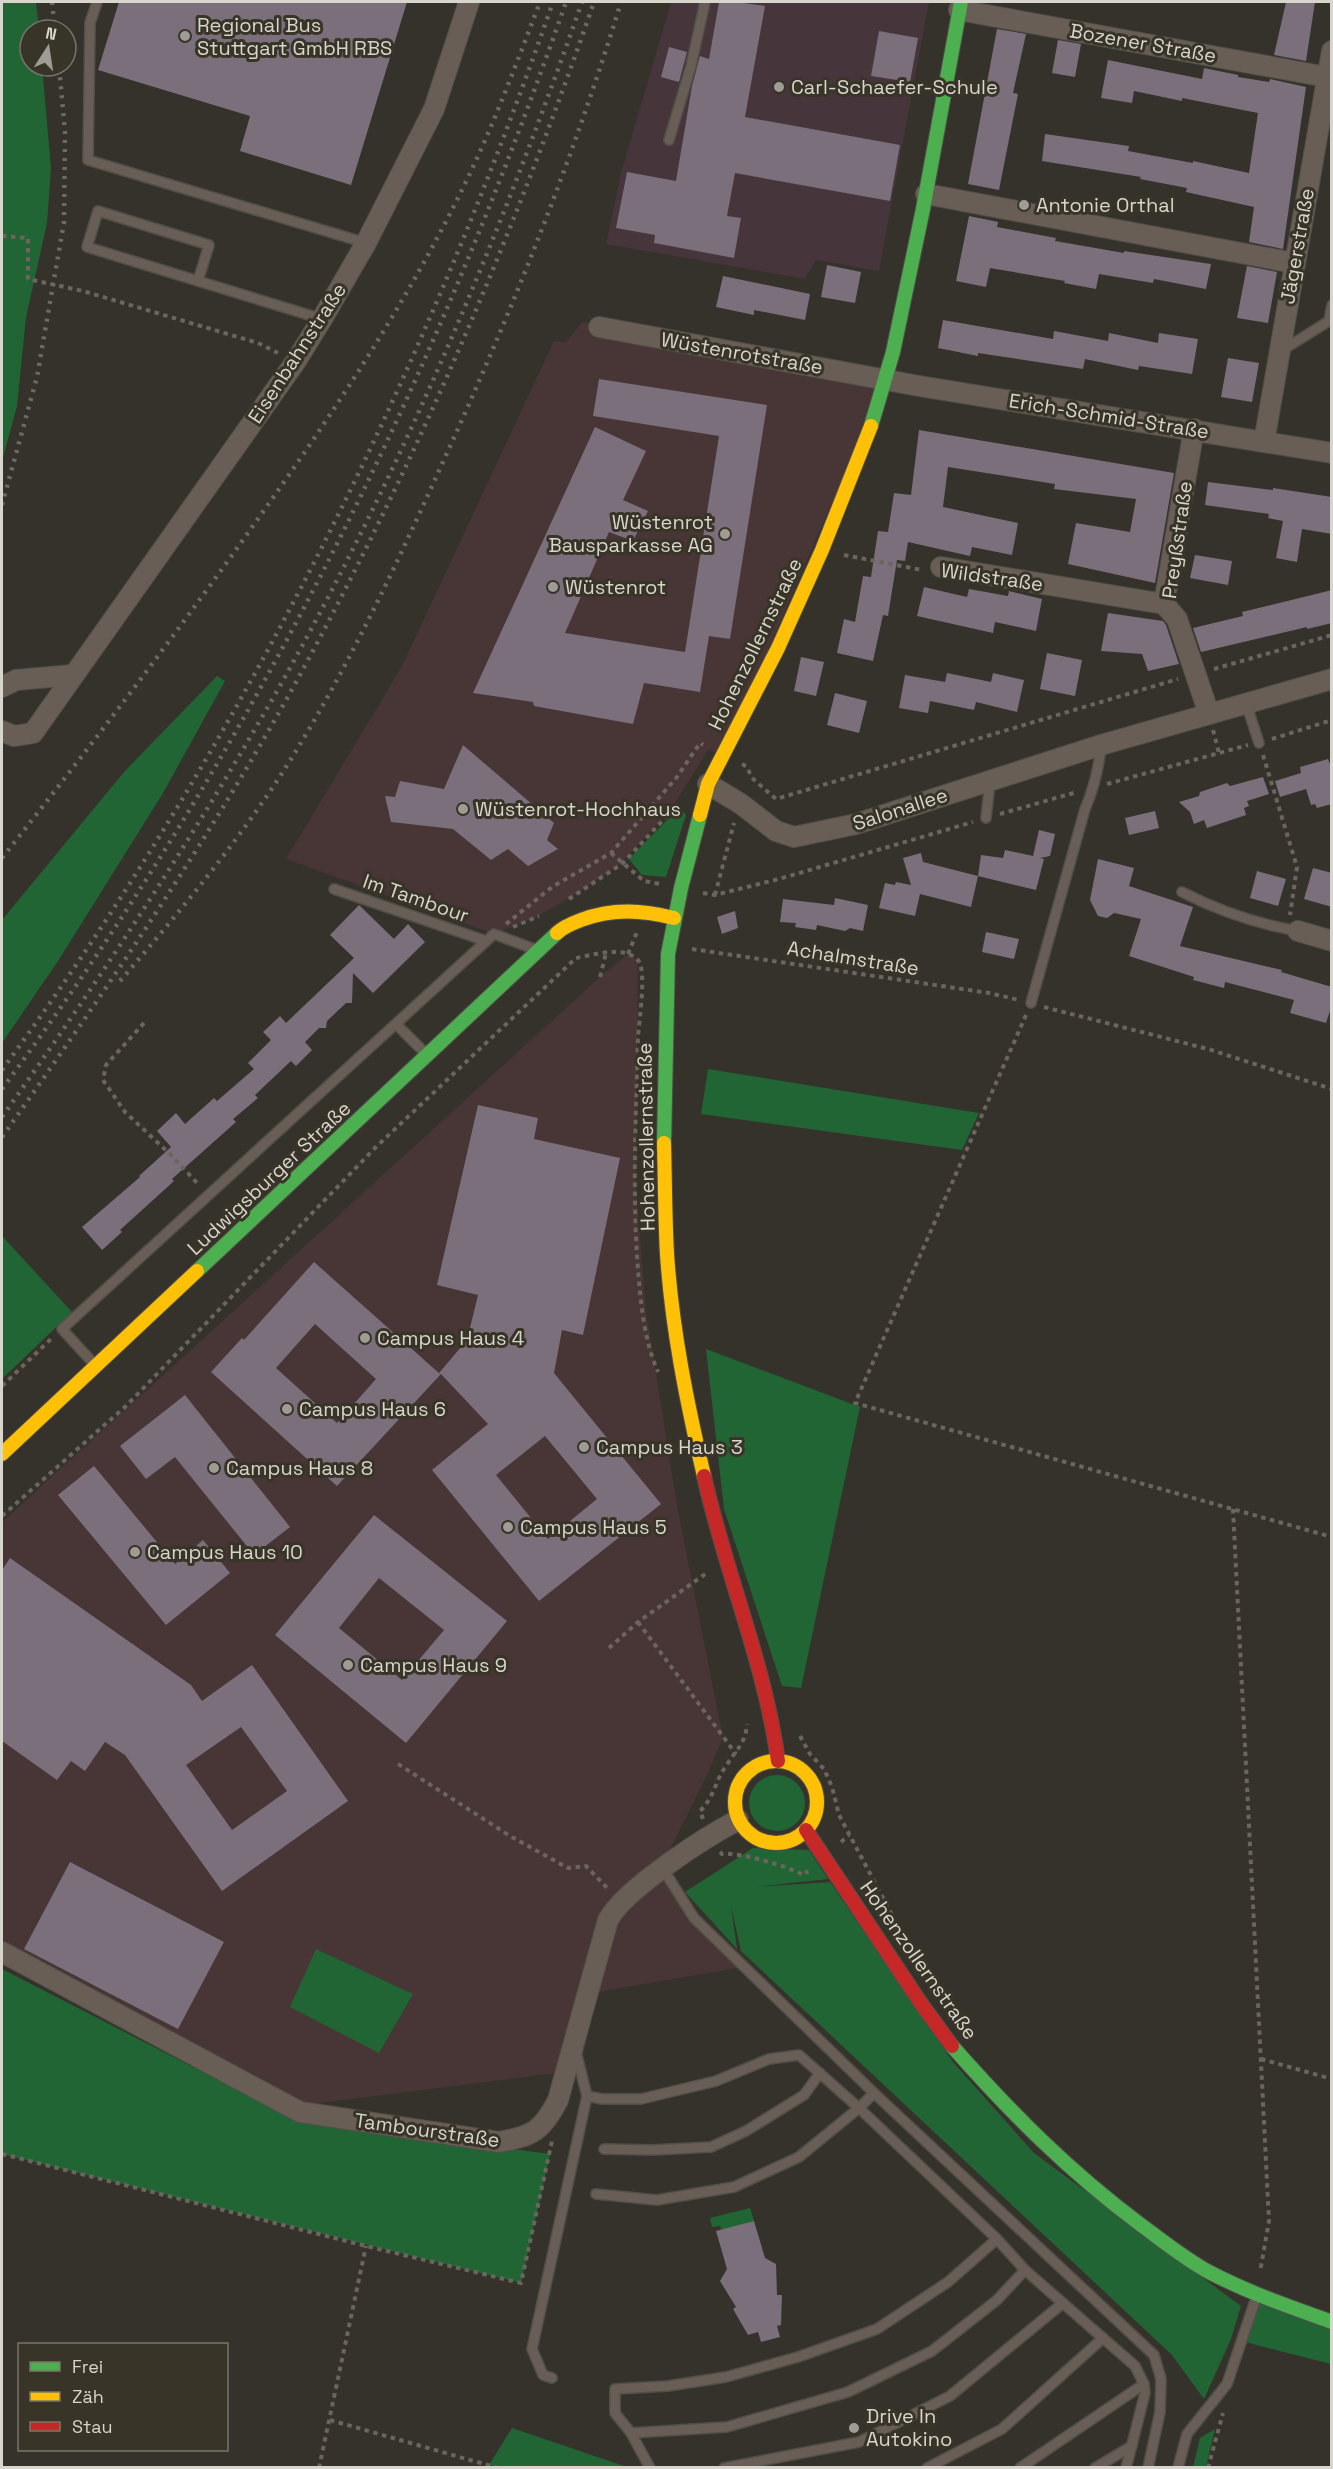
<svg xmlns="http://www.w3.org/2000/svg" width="1333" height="2469" font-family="'Space Grotesk',sans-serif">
  <rect width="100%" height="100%" fill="#34322b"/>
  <!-- commercial -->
  <g fill="#483536">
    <path d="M582,322L886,379L722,755L708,750L672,808L619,865L581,891L535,918L494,934L286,859L401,668L554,341L565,343Z"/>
    <path d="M628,954L638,960L636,1187L646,1311L677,1505L723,1738L707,1775L660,1870L737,1968L597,1992L580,2070L304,2105L2,1943V1522L600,977Z"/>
  </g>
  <!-- education -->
  <path fill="#46353b" d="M671,2H929L879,271L816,260L805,279L606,244L621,173Z"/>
  <!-- green -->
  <g fill="#216534">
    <path d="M2,2H36L39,30H30V66H42L51,168L47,223L26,317L17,406L2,461Z"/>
    <path d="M217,676L225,681L163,793L58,961L2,1043V920L124,772Z"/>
    <path d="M684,812L686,815L666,877L642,875L629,859L674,813Z"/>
    <path d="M708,1069L979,1113L962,1150L701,1114Z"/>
    <path d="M2,1236L72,1312L2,1379Z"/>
    <path d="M706,1349L860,1407L801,1688L782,1686L724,1509Z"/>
    <circle cx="777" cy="1803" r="28"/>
    <path d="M753,1848L809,1850L828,1879L754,1887L830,1882L953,2062L1034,2153L1241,2306L1231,2339L1204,2399L1172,2355L741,1951L731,1906L737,1949L685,1892Z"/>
    <path d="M316,1949L413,1994L379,2053L290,2007Z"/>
    <path d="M2,1969L298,2121L550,2154L521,2283L2,2154Z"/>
    <path d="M750,2208L754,2221L744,2224V2226L721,2230L720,2226L712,2227L710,2218Z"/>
    <path d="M1257,2296L1331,2322V2364L1241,2341Z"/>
    <path d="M512,2428L627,2467L498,2468L489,2465Z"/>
    <path d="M1215,2429L1206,2467H1193L1200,2438Z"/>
  </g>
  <!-- building -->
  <g fill="#7b6f7b" fill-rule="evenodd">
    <path d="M119,2H407L351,185L240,151L250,116L98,70Z"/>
    <path d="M719,2H736L765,6L745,117L900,145L890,201L735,173L727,216L741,218L734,258L654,243L655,235L616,228L627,172L676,181L692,86L700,56L709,59Z"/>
    <path d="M1286,2H1315L1306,61L1274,55Z"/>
    <path d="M997,29L1026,34L1013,93L1018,94L999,190L968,184Z"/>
    <path d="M879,31L918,38L910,82L871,76Z"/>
    <path d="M1058,40L1081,44L1075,77L1052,73Z"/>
    <path d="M669,47L687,52L679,82L661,77Z"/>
    <path d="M1108,60L1202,79L1204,68L1238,75V77L1269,82L1270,79L1306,87L1283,249L1249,242L1254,207L1186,192L1187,188L1140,179L1141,177L1042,161L1045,134L1129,146L1128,151L1193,163V161L1249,173L1258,113L1182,98V101L1134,91L1132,103L1101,98Z"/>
    <path d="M969,216L998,222L997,227L1056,238L1055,241L1124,253V251L1211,264L1206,289L1154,279L1153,283L1099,274L1096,289L1064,283L1065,281L990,268L986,287L956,281Z"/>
    <path d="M827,265L861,272L855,303L821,297Z"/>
    <path d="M1247,266L1277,272L1268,323L1237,318Z"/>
    <path d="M723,276L810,294L805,320L754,310V315L716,307Z"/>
    <path d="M943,320L1053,339L1054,331L1108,341L1109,333L1158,343L1159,333L1198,339L1192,374L1139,366L1138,370L1085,359L1083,369L978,353V356L938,348Z"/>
    <path d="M1228,358L1259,363L1252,402L1221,397Z"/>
    <path d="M599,379L767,405L730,639L709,636L700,692L644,683L633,724L534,706L533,702L473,693L595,427L646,451L623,500L648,511L633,541L609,532L565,633L685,652L719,436L593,416Z"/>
    <path d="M919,430L1174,473L1155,583L1068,564L1076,523L1130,532L1136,499L1054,489L1055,484L948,467L943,507L1018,523L1012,555L972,547L970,556L908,542L905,561L897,560L888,616L883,615L873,661L837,653L844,619L855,622L863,576L871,577L878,531L888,532L894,493L911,495Z"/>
    <path d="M1208,482L1273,490V488L1332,497V534L1302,529L1297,562L1276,558L1283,521L1268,518L1269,514L1205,505Z"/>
    <path d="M1195,555L1232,561L1228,585L1190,578Z"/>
    <path d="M924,587L967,597L969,589L1008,596L1009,591L1042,599L1036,631L995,622L993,633L917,616Z"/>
    <path d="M1332,590V623L1307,629V627L1201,652L1193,628L1243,616L1242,612Z"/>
    <path d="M1108,613L1163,621L1166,625L1179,664L1148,671L1142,654L1101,651Z"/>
    <path d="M1047,653L1082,660L1075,696L1040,689Z"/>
    <path d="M801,657L824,662L816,696L794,691Z"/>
    <path d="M947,673L991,682L993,673L1024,680L1017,712L976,702L974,710L930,701L928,713L899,708L905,675L945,682Z"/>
    <path d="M835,693L867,701L859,733L827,725Z"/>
    <path d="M463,745L554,823L547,840L558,849L528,866L508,849L491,860L453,829L391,822L385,796L395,797L400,781L444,789Z"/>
    <path d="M1328,759L1332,769V804L1317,808L1315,804L1311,805L1306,789L1280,797L1275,781L1301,773L1300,767Z"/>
    <path d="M1263,777L1269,794L1247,801L1249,806L1244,808L1246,815L1207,828L1204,820L1194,824L1190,812L1179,802L1199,796L1200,792L1227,783L1230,786Z"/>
    <path d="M1155,811L1159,828L1129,835L1125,818Z"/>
    <path d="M1039,830L1055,834L1050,856L1040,858L1044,859L1036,890L978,876L981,855L1003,858L1005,850L1033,856Z"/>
    <path d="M921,853L923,862L978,876L971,907L920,894L915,916L879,908L885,883L895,885L896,882L911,885L903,858Z"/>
    <path d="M1098,859L1134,868L1129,886L1193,907L1180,946L1282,970L1281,972L1332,987V1005L1326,1023L1290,1013L1294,1000L1225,982L1224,988L1193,980L1194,977L1129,956L1141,919L1114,913L1107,918L1098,916L1090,900Z"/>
    <path d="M1313,868L1332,873V907L1304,899Z"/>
    <path d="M1257,871L1286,879L1278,906L1250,898Z"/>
    <path d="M835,898L868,905L863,931L850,928L845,931L817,925L816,930L795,927L796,923L780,922L783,899L834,905Z"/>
    <path d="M359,905L394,939L408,924L425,942L373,993L353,973L352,1003H346L327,1021L326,1028H319L305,1042L312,1050L296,1066L291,1061L255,1095L258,1098L233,1119L236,1122L172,1179L174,1181L120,1230L122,1232L102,1250L82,1227L140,1177L139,1176L171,1147L157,1131L176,1113L185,1124L214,1098L217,1101L254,1069L248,1063L271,1040L263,1032L280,1016L286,1023L354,958L330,935Z"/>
    <path d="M735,911L738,928L722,934L717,917Z"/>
    <path d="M986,932L1019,939L1014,959L982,952Z"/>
    <path d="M478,1105L538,1118L534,1139L620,1158L583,1335L562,1330L554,1373L661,1504L539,1601L432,1470L488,1424L441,1374L337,1486L211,1372L242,1338L244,1340L314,1262L440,1374L439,1373L467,1340L478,1295L437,1285ZM315,1324L376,1379L337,1423L276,1368ZM545,1436L597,1499L548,1539L496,1475Z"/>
    <path d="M185,1395L290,1527L254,1555L175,1457L146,1479L120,1446Z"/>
    <path d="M94,1466L175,1564L203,1540L230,1573L166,1625L58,1495Z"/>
    <path d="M374,1515L507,1621L406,1743L275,1635ZM379,1578L444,1630L402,1680L339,1628Z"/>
    <path d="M10,1558L191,1685L202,1701L252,1665L348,1801L222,1891L125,1755L105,1742L85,1771L71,1761L57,1780L2,1741V1570ZM241,1727L287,1791L232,1830L186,1765Z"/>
    <path d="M70,1862L224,1942L178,2029L24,1949Z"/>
    <path d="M754,2221L765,2258L776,2264L777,2295H782L781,2325L777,2326L780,2337L761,2342L758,2332L748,2335L733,2309L736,2307L720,2281L727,2269L716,2231Z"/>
  </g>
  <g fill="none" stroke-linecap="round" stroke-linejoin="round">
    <!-- lane casing -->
    <g stroke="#514f49" stroke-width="12">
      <g id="lane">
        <path d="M97,2L90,23L88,160L366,243"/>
        <path d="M669,140L691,66L705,2"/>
        <path d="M198,281L209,245L98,211L87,247L322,319"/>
        <path d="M1281,351L1329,321L1332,305"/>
        <path d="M1246,703L1259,743"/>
        <path d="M986,818L990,782"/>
        <path d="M334,889L486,941"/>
        <path d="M1182,892C1219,911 1257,924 1298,931"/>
        <path d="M1031,1003L1085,809C1094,788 1099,768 1101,745"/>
        <path d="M396,1024L426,1054"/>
        <path d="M94,1364L62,1329L494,934L534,949"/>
        <path d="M663,1869L694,1918L874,2093L1154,2355L1161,2379L1160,2412L1148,2468"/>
        <path d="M874,2093L859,2108L997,2239L948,2282L877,2329L798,2357L726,2377L668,2386L615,2389V2413L631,2433L727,2427L848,2392L932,2351L997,2300L1025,2270L997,2239"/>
        <path d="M587,2096L602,2099H641L716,2081L769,2059L799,2055L859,2108L799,2157L734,2187L657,2200L596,2194"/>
        <path d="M604,2149L653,2150L711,2147L746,2131L804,2095L820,2073"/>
        <path d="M1025,2270L1135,2366L1144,2384L1145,2393L1126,2468"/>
        <path d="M552,2378L543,2375L532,2349L587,2096L576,2052"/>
        <path d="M631,2433L650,2468"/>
        <path d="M724,2468L859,2442L950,2396L1063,2303"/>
        <path d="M927,2468L1002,2429L1103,2338"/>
        <path d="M1020,2468L1144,2384"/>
        <path d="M1095,2468L1132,2446"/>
        <path d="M1178,2468L1187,2434L1227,2384L1256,2298"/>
      </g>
    </g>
    <!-- street casing -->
    <g stroke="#514f49" stroke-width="22">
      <g id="street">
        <path d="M959,10L1327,77"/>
        <path d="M926,194L1294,263"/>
        <path d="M599,327L919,386L1332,453"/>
        <path d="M1194,429L1164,604L1177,619L1209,714"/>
        <path d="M1264,442L1332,51"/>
        <path d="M941,567L1164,604"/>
        <path d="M2,687L16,680L73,675"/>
        <path d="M2,731L14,736L33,733L296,361L322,319L366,243L434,109L469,2"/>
        <path d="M708,784L741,804L776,831L794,837L856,824L1101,745L1332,679"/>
        <path d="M1298,931L1332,941"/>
        <path d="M2,1952L300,2112L499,2142C533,2136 542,2131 558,2100L608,1920C625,1889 705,1837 738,1820"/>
      </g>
    </g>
    <!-- fast casing -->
    <g stroke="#514f49" stroke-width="16">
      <g id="fast">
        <path d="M871,426L893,352L923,209L961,2"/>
        <path d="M664,1143L668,954L681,888L700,815"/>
        <path d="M197,1271L557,933"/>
        <path d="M952,2046C1011,2113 1070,2172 1141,2225C1163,2241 1185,2259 1209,2272C1249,2293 1290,2307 1332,2322"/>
      </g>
    </g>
    <!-- slow casing -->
    <g stroke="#514f49" stroke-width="16">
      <g id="slow">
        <path d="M700,815L708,784L778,648L822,550L871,426"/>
        <path d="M557,933C563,927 573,923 581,920C613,908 642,910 674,918"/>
        <path d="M664,1143C665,1180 665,1217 667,1254C672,1329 687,1403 704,1476"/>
        <path d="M2,1454L197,1271"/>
        <circle cx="776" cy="1802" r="41"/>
      </g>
    </g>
    <!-- jam casing -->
    <g stroke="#514f49" stroke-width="16">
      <g id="jam">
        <path d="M704,1476C725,1572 765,1663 778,1761"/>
        <path d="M806,1830L920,2002L952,2046"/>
      </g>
    </g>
    <!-- path -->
    <g stroke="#6c655e" stroke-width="4" stroke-dasharray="4.5 4.5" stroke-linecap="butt">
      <path d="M2,236L28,238V279L83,291L258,343L278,353"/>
      <path d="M844,555L922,570"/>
      <path d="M1214,669L1332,635"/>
      <path d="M1213,730L1219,753"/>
      <path d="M1272,739L1332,720"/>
      <path d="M1263,755L1297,867L1290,915"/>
      <path d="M742,764L747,767L752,778L776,799L1178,679"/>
      <path d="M1107,784L1248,745"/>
      <path d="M1000,814L1077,792"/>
      <path d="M611,853L644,881L660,884"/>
      <path d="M703,893L715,895L779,879L973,822"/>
      <path d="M715,895L734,823"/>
      <path d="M569,899L623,863L678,804"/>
      <path d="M506,924L552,887L611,853L677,777L700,743L703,745"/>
      <path d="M513,927L539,916"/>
      <path d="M692,949L989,993L1019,1000"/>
      <path d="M628,954L637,932"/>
      <path d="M600,977L606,953"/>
      <path d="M1044,1007L1208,1049L1332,1089"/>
      <path d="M1026,1015L855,1403L1332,1537"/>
      <path d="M144,1023L106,1065L103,1080L125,1112L172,1156L199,1185"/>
      <path d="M2,1386L53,1337"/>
      <path d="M1233,1509L1269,2221L1260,2272"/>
      <path d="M2,1516L127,1405L376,1147L576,958C593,955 624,945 638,960C647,970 639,1021 638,1037C636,1115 632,1192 638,1270C641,1305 644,1340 658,1372"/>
      <path d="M638,1622L736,1754"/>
      <path d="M609,1648L638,1622L708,1572"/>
      <path d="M800,1736L810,1754L824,1769L832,1787L839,1815L892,1915"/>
      <path d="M398,1764L510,1836L568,1868L586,1866L609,1890"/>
      <path d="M703,1819L700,1811C714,1798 715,1781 726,1766C735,1751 746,1743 747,1724"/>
      <path d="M841,1842L849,1835"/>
      <path d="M720,1852L722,1854C739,1852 788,1866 803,1875L808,1871"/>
      <path d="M1261,2059L1332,2079"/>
      <path d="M2,2154L366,2246L521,2283L552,2141"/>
      <path d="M330,2420L498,2468"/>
      <path d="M319,2468L366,2246"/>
      <path d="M1208,2468L1223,2413"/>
    </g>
    <!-- lane -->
    <use href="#lane" stroke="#695e56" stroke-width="9"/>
    <!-- street -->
    <use href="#street" stroke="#695e56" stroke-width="20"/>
    <!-- fast -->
    <use href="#fast" stroke="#4caf50" stroke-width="14"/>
    <!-- slow -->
    <use href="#slow" stroke="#ffc107" stroke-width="14"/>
    <!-- jam -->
    <use href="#jam" stroke="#c62828" stroke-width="14"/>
    <!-- rail -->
    <g stroke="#6e6962" stroke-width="4.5" stroke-dasharray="3 6" stroke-linecap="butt">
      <path d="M52,2L55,30"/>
      <path d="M2,505L37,377L64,222L65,132L59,66"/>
      <path d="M2,858C91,746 177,633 260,516C339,405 415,290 473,167C498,113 519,57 540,2"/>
      <path d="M120,981C183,908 245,834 296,751C354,656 401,555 447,453C514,306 574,156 621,2"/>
      <path d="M2,1070C240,745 421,381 553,2"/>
      <path d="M2,1089C247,759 431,389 566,2"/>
      <path d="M2,1117C100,979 193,838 277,691C401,472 499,239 582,2"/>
      <path d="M2,1137C104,993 204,847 290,693C412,472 512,240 594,2"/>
    </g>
  </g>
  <!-- markers -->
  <g fill="#9e9c94" stroke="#383427" stroke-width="2">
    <circle cx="185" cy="36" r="6"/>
    <circle cx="779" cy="87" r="6"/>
    <circle cx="1024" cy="205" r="6"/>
    <circle cx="725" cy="534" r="6"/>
    <circle cx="553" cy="587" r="6"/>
    <circle cx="463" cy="809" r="6"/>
    <circle cx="365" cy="1338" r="6"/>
    <circle cx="287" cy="1409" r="6"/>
    <circle cx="584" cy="1447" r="6"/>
    <circle cx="214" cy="1468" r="6"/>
    <circle cx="508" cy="1527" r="6"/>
    <circle cx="135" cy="1552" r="6"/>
    <circle cx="348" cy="1665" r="6"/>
    <circle cx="854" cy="2428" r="6"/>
  </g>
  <g text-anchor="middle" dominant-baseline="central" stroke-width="6" stroke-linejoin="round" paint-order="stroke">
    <!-- poi labels -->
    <g font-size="20" fill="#d7d5cc" stroke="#383427" text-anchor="start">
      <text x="197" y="25">Regional Bus<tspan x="197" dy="23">Stuttgart GmbH RBS</tspan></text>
      <text x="791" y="87">Carl-Schaefer-Schule</text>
      <text x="1036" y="205">Antonie Orthal</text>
      <text x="713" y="522" text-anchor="end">Wüstenrot<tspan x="713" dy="23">Bausparkasse AG</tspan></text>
      <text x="565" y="587">Wüstenrot</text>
      <text x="475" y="809">Wüstenrot-Hochhaus</text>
      <text x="377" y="1338">Campus Haus 4</text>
      <text x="299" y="1409">Campus Haus 6</text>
      <text x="596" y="1447">Campus Haus 3</text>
      <text x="226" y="1468">Campus Haus 8</text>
      <text x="520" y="1527">Campus Haus 5</text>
      <text x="147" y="1552">Campus Haus 10</text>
      <text x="360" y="1665">Campus Haus 9</text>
      <text x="866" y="2416">Drive In<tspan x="866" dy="23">Autokino</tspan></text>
    </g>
    <!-- street labels -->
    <g font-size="20" fill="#d7d5cc" stroke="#383427">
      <text transform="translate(1143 43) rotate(10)">Bozener Straße</text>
      <text transform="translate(1297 246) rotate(-80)">Jägerstraße</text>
      <text transform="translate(297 353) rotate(-57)">Eisenbahnstraße</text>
      <text transform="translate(742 353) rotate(10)">Wüstenrotstraße</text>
      <text transform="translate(1109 416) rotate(9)">Erich-Schmid-Straße</text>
      <text transform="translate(1177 540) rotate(-82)">Preyßstraße</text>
      <text transform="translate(992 577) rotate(8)">Wildstraße</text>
      <text transform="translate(755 644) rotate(-64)">Hohenzollernstraße</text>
      <text transform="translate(900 809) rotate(-18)">Salonallee</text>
      <text transform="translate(416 898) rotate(19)">Im Tambour</text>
      <text transform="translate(853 958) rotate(9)">Achalmstraße</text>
      <text transform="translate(646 1137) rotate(-91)">Hohenzollernstraße</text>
      <text transform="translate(269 1178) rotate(-43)">Ludwigsburger Straße</text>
      <text transform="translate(919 1960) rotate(55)">Hohenzollernstraße</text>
      <text transform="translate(427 2130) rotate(8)">Tambourstraße</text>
    </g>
  </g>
  <!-- border -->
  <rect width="1333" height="2469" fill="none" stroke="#d7d5cc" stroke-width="6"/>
  <!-- legend -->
  <rect x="18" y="2343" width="210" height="108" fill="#383427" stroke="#787469" stroke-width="1.5"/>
  <rect x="30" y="2362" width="30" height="9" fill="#4caf50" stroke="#787469" stroke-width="1.5"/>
  <text x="72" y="2373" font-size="18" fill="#d7d5cc">Frei</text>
  <rect x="30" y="2392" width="30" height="9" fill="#ffc107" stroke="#787469" stroke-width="1.5"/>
  <text x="72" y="2403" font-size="18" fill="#d7d5cc">Zäh</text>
  <rect x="30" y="2422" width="30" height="9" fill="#c62828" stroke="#787469" stroke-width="1.5"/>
  <text x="72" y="2433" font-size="18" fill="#d7d5cc">Stau</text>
  <!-- north arrow -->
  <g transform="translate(48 48) rotate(12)"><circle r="28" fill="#383427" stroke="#787469" stroke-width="1.5"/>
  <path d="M0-4.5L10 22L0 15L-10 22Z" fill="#9e9c94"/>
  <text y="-9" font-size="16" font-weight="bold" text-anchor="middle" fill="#d7d5cc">N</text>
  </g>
</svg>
